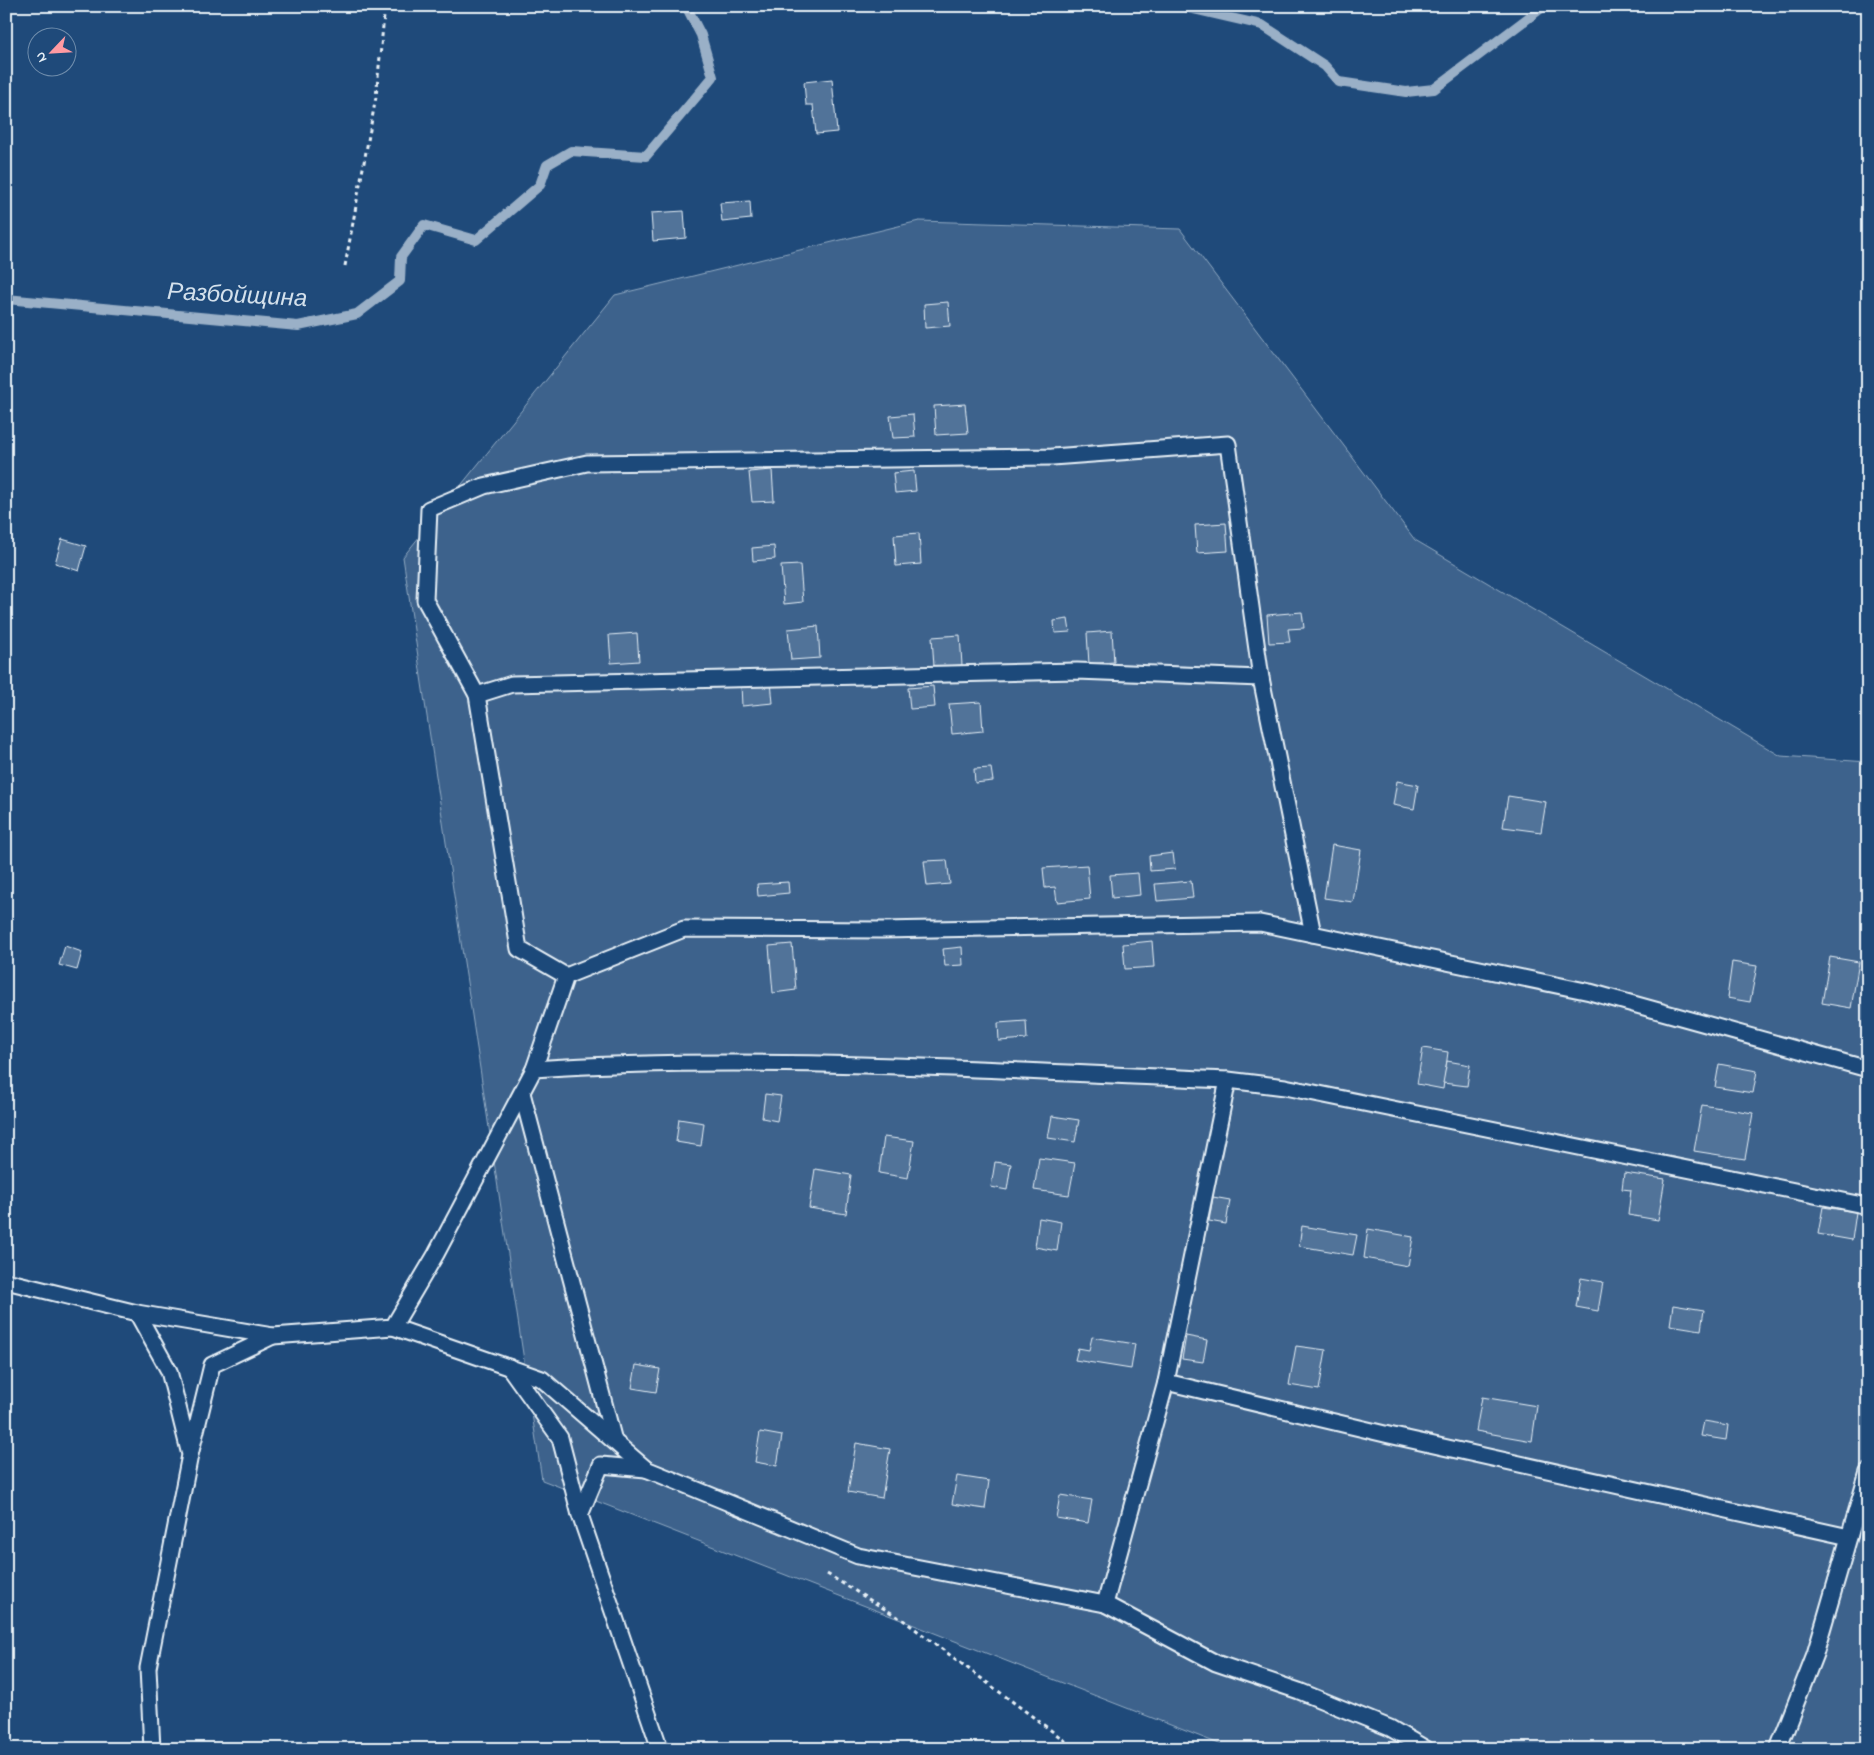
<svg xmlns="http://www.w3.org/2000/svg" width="1874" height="1755" font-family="'Indie Flower',sans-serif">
  <rect width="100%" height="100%" fill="#1f4a7a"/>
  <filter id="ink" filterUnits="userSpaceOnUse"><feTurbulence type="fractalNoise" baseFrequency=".02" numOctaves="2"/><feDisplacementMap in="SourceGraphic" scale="10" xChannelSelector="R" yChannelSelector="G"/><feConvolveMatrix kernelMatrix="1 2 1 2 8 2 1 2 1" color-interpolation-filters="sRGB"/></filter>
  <g filter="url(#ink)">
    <!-- green -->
    <path fill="#3c628c" stroke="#92aac2" d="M919,221L1180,229L1415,540L1781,756L1868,762V1749H1232L542,1480L403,557L615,295Z"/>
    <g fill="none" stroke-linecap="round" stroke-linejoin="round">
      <!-- stream -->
      <g stroke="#9ab0c7" stroke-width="10">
        <path d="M1180,6L1262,25L1325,66L1339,82L1406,92L1434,89L1544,6"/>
        <path d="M6,299L298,326L357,314L400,281L401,257L424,225L476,240L540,185L547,165L571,151L646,156L713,77L701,35L686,6"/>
      </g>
    </g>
    <!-- building -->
    <g fill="#517399" stroke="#e8f1f8">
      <path d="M832,79L837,132L816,134L813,105H806L804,82Z"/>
      <path d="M750,201L751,219L722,222L720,203Z"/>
      <path d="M684,211L686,238L653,241L651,213Z"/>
      <path d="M948,302L950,326L925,328L924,304Z"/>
      <path d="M965,404L968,433L936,435L934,406Z"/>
      <path d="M913,414L915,437L893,438L890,416Z"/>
      <path d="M772,470L774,501L752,502L749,472Z"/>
      <path d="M914,471L916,491L895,493L893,473Z"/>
      <path d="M1226,523L1228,551L1197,553L1195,525Z"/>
      <path d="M919,533L921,564L896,566L894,535Z"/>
      <path d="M62,539L86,546L79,571L55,563Z"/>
      <path d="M774,546L775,559L753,561L752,548Z"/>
      <path d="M800,565L803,602L784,604L781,566Z"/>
      <path d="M1302,612L1304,628L1288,629L1290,642L1269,643L1267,615Z"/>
      <path d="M1068,619L1070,632L1055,633L1054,621Z"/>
      <path d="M818,626L820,658L791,660L788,629Z"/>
      <path d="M1112,631L1114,662L1089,664L1087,633Z"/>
      <path d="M637,633L639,661L611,663L609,635Z"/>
      <path d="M960,635L962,665L934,667L932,637Z"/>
      <path d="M771,682L773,703L742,706L741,685Z"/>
      <path d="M933,686L935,707L910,709L908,688Z"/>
      <path d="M981,702L983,731L952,734L949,704Z"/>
      <path d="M991,768L993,781L975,783L974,769Z"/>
      <path d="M1397,781L1418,785L1414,809L1393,805Z"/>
      <path d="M1508,796L1546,802L1541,832L1503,827Z"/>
      <path d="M1332,845L1361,850L1353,902L1324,898Z"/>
      <path d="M1173,853L1175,869L1150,871L1149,856Z"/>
      <path d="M947,860L950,884L927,886L924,861Z"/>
      <path d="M1087,865L1090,899L1057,902L1055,887L1045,888L1043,868Z"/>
      <path d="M1138,873L1140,895L1112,898L1110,875Z"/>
      <path d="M1191,881L1193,898L1157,901L1155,884Z"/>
      <path d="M788,882L789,893L758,896L757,884Z"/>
      <path d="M1152,941L1154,967L1125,969L1123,944Z"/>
      <path d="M792,944L796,990L773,993L769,946Z"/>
      <path d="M65,946L82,952L77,970L59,965Z"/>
      <path d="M962,947L963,965L945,966L943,949Z"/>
      <path d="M1830,957L1859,962L1851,1008L1822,1003Z"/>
      <path d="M1732,962L1757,966L1750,1002L1727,998Z"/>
      <path d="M1026,1021L1027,1039L999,1041L998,1023Z"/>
      <path d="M1423,1048L1448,1052L1443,1089L1417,1084Z"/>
      <path d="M1447,1061L1470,1065L1467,1086L1443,1083Z"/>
      <path d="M1719,1064L1757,1071L1753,1093L1715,1087Z"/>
      <path d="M765,1094L781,1096L777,1121L762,1118Z"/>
      <path d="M1702,1105L1753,1113L1745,1159L1694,1151Z"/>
      <path d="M1052,1116L1079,1120L1075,1142L1048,1138Z"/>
      <path d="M679,1119L704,1123L701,1146L676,1142Z"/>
      <path d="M884,1137L914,1141L908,1178L879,1173Z"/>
      <path d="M1039,1158L1075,1163L1069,1195L1034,1190Z"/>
      <path d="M995,1162L1011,1164L1007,1190L991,1187Z"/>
      <path d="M815,1169L851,1175L846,1214L809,1208Z"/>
      <path d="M1624,1173L1665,1179L1658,1220L1628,1215L1631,1190L1622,1189Z"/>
      <path d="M1213,1197L1230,1200L1226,1224L1209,1221Z"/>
      <path d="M1823,1207L1856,1212L1852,1240L1818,1234Z"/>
      <path d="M1039,1218L1061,1222L1057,1251L1035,1247Z"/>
      <path d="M1302,1226L1357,1235L1353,1255L1299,1246Z"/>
      <path d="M1368,1229L1413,1237L1408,1266L1364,1258Z"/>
      <path d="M1581,1278L1603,1282L1598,1311L1576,1307Z"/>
      <path d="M1673,1305L1704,1310L1701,1330L1670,1325Z"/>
      <path d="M1186,1336L1207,1340L1203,1362L1182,1359Z"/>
      <path d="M1092,1337L1135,1344L1131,1369L1075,1360L1078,1348L1089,1350Z"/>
      <path d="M1296,1346L1326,1350L1319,1390L1289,1385Z"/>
      <path d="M636,1365L660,1369L656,1392L632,1388Z"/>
      <path d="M1482,1397L1537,1406L1532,1441L1476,1431Z"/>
      <path d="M1704,1421L1728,1425L1726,1440L1701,1436Z"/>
      <path d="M760,1432L782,1436L777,1466L755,1462Z"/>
      <path d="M856,1443L890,1449L882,1498L848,1492Z"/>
      <path d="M957,1476L989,1481L985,1509L952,1504Z"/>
      <path d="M1060,1495L1092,1500L1088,1523L1056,1518Z"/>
    </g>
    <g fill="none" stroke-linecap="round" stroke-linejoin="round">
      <!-- lane casing -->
      <g stroke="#e8f1f8" stroke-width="19">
        <g id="lane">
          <path d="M477,695L512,684L1077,671L1261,678"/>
          <path d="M566,976L519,949L477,695L425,600L429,509L484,486L587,463L1052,457L1228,444L1261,678L1313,934"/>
          <path d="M534,1069C765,1054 997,1071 1228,1080L1285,1087L1868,1206"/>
          <path d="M522,1093L614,1441"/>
          <path d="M6,1281L137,1313L273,1336L393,1327L436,1254L534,1069L566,976L684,929L882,930L1260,923L1590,992L1868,1069"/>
          <path d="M137,1313L169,1371L189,1451"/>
          <path d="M393,1327L542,1379L646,1469L683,1484L858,1556L1105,1604L1216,1663L1299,1691L1390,1728L1426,1749"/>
          <path d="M509,1367L560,1438L580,1515L659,1746"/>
          <path d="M1166,1382L1389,1435L1849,1537"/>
          <path d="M580,1515L601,1465L646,1469"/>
          <path d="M1105,1604L1166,1382L1228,1080"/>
          <path d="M152,1749L148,1668L190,1455L212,1365L273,1336"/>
          <path d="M1778,1749L1815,1654L1868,1472"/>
        </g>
      </g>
      <!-- path -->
      <g stroke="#e8f1f8" stroke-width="3" stroke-dasharray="4 4" stroke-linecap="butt">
        <path d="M345,266L376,97L385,6"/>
        <path d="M827,1574L903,1620L1076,1749"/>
      </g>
      <!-- lane -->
      <use href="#lane" stroke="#1f4a7a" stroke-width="15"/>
    </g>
  </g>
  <g text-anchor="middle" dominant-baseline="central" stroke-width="4" stroke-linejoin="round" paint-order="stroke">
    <!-- water labels -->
    <g font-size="24" font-style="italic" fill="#d4e1ec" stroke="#1f4a7a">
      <text transform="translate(237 297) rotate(3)">Разбойщина</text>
    </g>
  </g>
  <!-- margin -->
  <rect width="1874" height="1755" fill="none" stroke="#1f4a7a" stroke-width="25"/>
  <rect x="12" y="12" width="1849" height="1730" fill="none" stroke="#e8f1f8" stroke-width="2" filter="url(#ink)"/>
  <!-- north arrow -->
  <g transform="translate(52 52) rotate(245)"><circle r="24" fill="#1f4a7a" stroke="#6f8dac"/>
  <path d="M0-4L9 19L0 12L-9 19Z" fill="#ff9aa2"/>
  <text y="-8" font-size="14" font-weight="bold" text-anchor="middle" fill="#e8f1f8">N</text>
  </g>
</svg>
